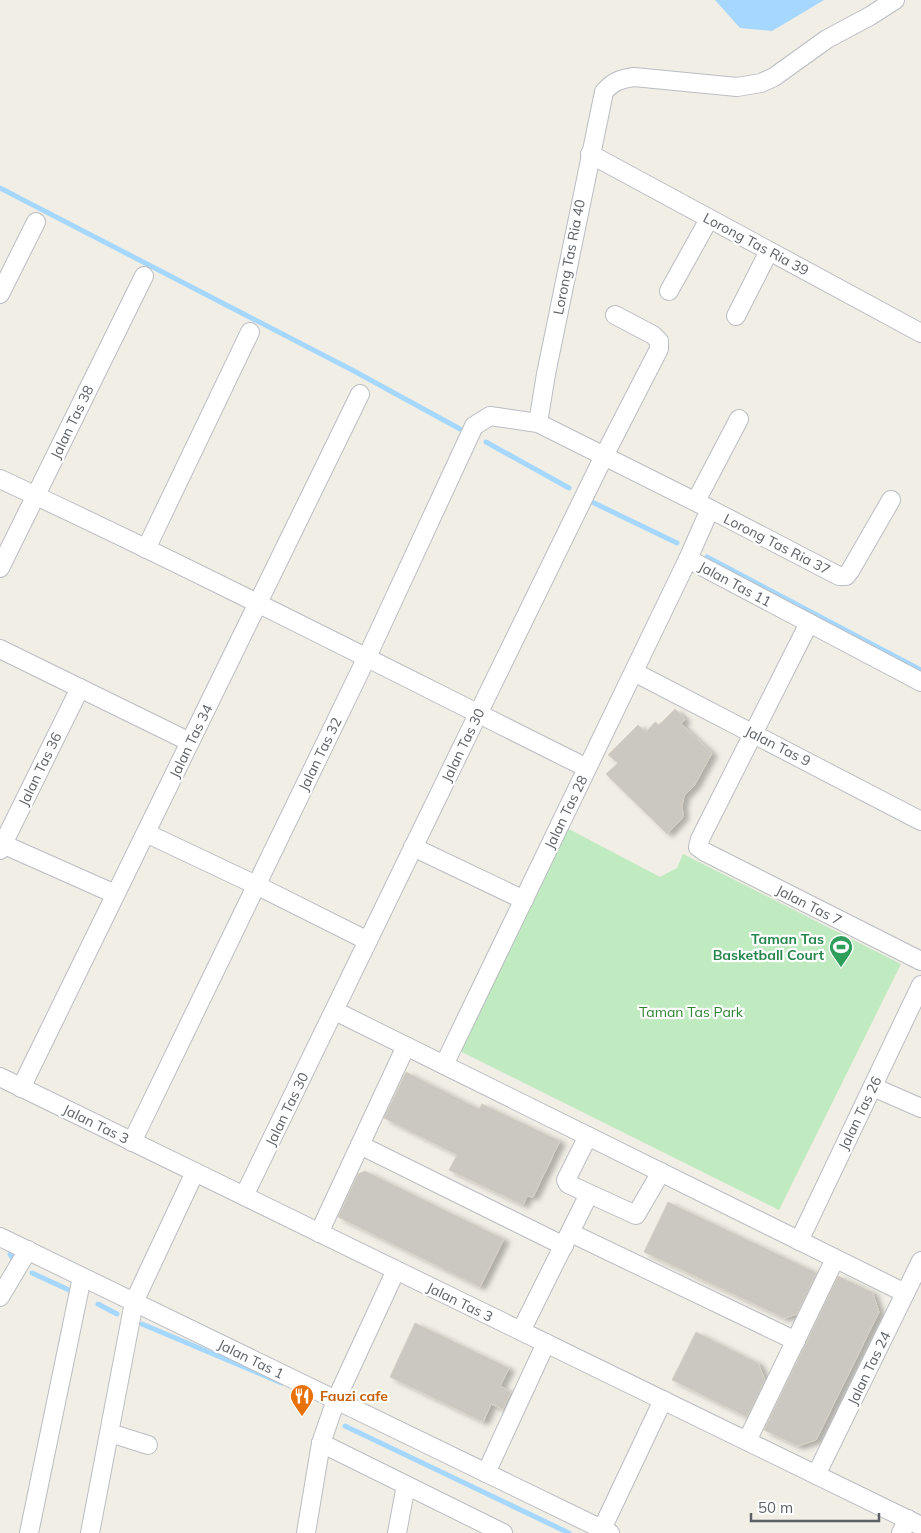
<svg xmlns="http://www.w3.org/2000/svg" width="921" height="1533" font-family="Mulish,sans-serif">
  <defs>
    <filter id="shadow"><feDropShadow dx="5.5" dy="3" stdDeviation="2.5" flood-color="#0004"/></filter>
  </defs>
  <rect width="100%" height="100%" fill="#f0eee5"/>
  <!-- green -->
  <path fill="#c0eac0" d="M565,827L660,877L677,868L683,854L901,964L779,1210L454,1048Z"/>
  <!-- water -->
  <path fill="#a6d8ff" d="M715,0H824L772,31L740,28Z"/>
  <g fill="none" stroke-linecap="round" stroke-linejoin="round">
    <!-- stream -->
    <g stroke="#a6d8ff" stroke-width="5">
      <path d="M0,188L354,371L460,429"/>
      <path d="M486,442L569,488"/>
      <path d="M590,501L677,543"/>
      <path d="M707,557L921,670"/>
      <path d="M10,1254L16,1263"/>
      <path d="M32,1273L69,1290"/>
      <path d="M98,1304L117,1314"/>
      <path d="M142,1324L282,1383"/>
      <path d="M345,1426L569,1533"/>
    </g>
  </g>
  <!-- building -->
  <g fill="#cbc8c2" stroke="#d6d0c3" filter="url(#shadow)">
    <path d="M675,709L685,719L681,724L712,753L694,786L684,796L682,805L683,817L667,834L606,774L618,763L608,755L638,725L646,732L655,722L659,725Z"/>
    <path d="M406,1072L479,1109L482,1104L560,1141L533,1197L527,1196L523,1205L449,1170L457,1155L384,1118Z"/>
    <path d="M365,1171L504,1239L480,1287L338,1217L358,1174Z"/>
    <path d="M668,1202L817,1273L797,1314L784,1318L644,1252Z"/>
    <path d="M838,1276L872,1292L879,1312L816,1440L798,1446L764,1430Z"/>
    <path d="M415,1323L509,1368L500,1386L511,1392L503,1409L491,1404L483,1422L390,1377Z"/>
    <path d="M696,1332L758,1363L765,1380L747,1417L672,1380Z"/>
  </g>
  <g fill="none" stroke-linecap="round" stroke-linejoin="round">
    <!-- minor casing -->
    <g stroke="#babdc2" stroke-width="20">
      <g id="minor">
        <path d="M590,154L921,333"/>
        <path d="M669,291L709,219"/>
        <path d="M0,294L36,222"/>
        <path d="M736,316L769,251"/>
        <path d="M538,423L546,374L604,92C613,81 621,79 634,77L737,87L761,83L774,77L827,39L870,16L895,0"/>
        <path d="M0,479C198,571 392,671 587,768"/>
        <path d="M696,501L739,419"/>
        <path d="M710,509L839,576H846L850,571L891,500"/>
        <path d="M146,549L250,332"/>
        <path d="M0,568L144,276"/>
        <path d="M809,623L700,839L698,847L705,852L921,961"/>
        <path d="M0,649L190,742"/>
        <path d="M634,672L921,821"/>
        <path d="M146,833L256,885L368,941"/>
        <path d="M0,843L115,894"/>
        <path d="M413,847L524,900"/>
        <path d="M0,850L80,688"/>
        <path d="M335,1011L905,1293"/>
        <path d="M444,1065L688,559"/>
        <path d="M0,1077L921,1526"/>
        <path d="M873,1087L921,1108"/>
        <path d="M21,1088L360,394"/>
        <path d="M588,1136L566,1180L568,1184L636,1215L661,1172"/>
        <path d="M132,1142L366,659L474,426L490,416L538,423L710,509L688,559L921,682"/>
        <path d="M360,1145L564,1246"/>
        <path d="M244,1196L478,714L604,456L659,349V341L653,335L615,315"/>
        <path d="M319,1233L406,1046"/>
        <path d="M571,1233L796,1341"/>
        <path d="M0,1237L610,1533"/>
        <path d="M799,1241L921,985"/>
        <path d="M0,1297L28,1250"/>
        <path d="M521,1331L589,1194"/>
        <path d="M110,1433L148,1445"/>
        <path d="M747,1441L835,1259"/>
        <path d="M321,1443L503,1533"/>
        <path d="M486,1473L546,1343"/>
        <path d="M816,1475L921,1261"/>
        <path d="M602,1529L663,1400"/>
        <path d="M29,1533L82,1277"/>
        <path d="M90,1533L134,1302L195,1172"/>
        <path d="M306,1533L321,1443L336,1400L396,1270"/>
        <path d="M397,1533L406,1485"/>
        <path d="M901,1533L908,1519"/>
      </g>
    </g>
    <!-- minor -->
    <use href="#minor" stroke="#fff" stroke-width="18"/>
  </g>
  <!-- icons -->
  <defs>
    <g id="stadium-pin" transform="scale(1.25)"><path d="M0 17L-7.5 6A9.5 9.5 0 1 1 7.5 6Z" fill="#2e9e5b" stroke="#fff"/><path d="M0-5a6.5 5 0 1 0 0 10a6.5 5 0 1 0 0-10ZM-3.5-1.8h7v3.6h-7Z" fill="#fff"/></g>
    <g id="restaurant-pin" transform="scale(1.25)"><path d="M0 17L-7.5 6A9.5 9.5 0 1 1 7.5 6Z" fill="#e8710a" stroke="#fff"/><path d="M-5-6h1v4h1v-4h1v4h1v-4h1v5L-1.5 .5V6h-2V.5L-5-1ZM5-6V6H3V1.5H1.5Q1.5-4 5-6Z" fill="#fff"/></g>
  </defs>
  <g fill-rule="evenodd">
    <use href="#stadium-pin" x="841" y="947"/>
    <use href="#restaurant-pin" x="302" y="1396"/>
  </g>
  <g text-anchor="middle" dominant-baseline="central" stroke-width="4.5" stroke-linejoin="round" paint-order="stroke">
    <!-- street labels -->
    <g font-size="14" fill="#5d6167" stroke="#fff">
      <text transform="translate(756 244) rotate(28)">Lorong Tas Ria 39</text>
      <text transform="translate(569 257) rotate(-79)">Lorong Tas Ria 40</text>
      <text transform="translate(72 422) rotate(-64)">Jalan Tas 38</text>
      <text transform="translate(777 544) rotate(27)">Lorong Tas Ria 37</text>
      <text transform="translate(735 584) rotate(28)">Jalan Tas 11</text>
      <text transform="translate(191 741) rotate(-64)">Jalan Tas 34</text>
      <text transform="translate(463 745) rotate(-64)">Jalan Tas 30</text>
      <text transform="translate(778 746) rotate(27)">Jalan Tas 9</text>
      <text transform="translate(320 754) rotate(-64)">Jalan Tas 32</text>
      <text transform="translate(40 769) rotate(-64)">Jalan Tas 36</text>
      <text transform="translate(566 812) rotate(-64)">Jalan Tas 28</text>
      <text transform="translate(809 905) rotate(27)">Jalan Tas 7</text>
      <text transform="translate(287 1109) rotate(-64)">Jalan Tas 30</text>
      <text transform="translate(860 1113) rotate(-64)">Jalan Tas 26</text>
      <text transform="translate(96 1124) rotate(26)">Jalan Tas 3</text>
      <text transform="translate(460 1302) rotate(26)">Jalan Tas 3</text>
      <text transform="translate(251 1359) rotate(26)">Jalan Tas 1</text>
      <text transform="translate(869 1368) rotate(-64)">Jalan Tas 24</text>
    </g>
    <!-- leisure labels -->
    <g font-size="14" font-weight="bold" fill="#27864d" stroke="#fff" text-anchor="end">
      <text x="824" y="939">Taman Tas<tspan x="824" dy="16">Basketball Court</tspan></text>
    </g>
    <!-- park labels -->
    <g font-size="14" fill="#2e8432" stroke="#fff">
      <text x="691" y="1012">Taman Tas Park</text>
    </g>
    <!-- food labels -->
    <g font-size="14" font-weight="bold" fill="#c56008" stroke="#fff" text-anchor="start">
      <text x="320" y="1396">Fauzi cafe</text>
    </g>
  </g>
  <!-- scale -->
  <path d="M751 1513v8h128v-8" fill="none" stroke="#5d6167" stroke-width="2.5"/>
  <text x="758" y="1513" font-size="15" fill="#5d6167" stroke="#ffffff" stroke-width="4" paint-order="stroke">50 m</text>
</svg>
